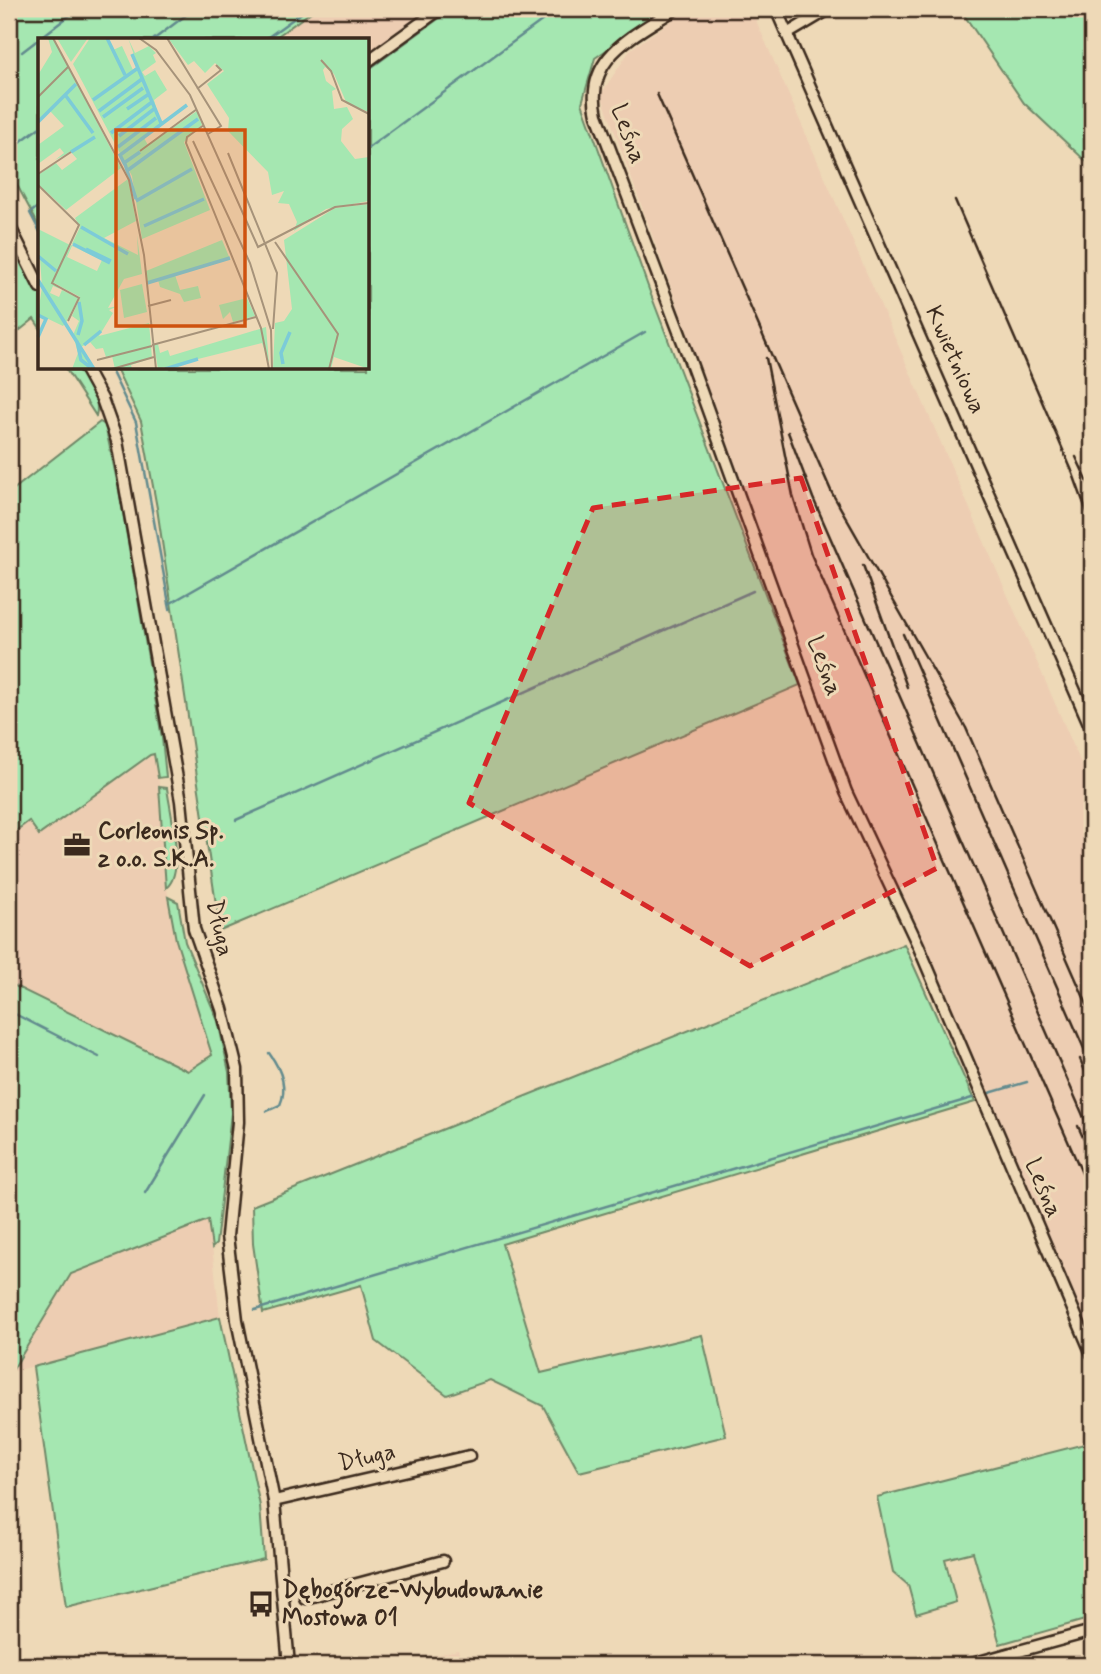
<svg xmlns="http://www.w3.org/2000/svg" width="1101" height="1674" font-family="Mynerve,sans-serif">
  <rect width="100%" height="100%" fill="#eed9b7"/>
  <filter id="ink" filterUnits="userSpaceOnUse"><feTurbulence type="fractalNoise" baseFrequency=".0143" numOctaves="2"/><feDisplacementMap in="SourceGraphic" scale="14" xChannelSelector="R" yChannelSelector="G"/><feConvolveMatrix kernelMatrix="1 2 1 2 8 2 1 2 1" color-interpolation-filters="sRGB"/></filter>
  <g filter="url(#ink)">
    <!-- built -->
    <g fill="#edcdb2">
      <path d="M315,9H452L368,70V40H272Z"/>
      <path d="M688,9H751L1092,788V1343L909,911L905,910L853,789L601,94L631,49Z"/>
      <path d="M154,754L158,771L166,883L176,940L212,1055L188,1071L9,983V836L29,821L39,835Z"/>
      <path d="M209,1220L220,1317L11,1372L71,1274Z"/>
      <path d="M458,1650L462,1665H394Z"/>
    </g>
    <!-- green -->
    <g fill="#a5e7b1" stroke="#708868" stroke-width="2">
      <path d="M9,9H315L272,40H40V228L9,170Z"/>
      <path d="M452,9H665L595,58L582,103L651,295L800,685L220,931L157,508L141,421L116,368H368V70Z"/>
      <path d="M960,9H1092V167L1024,103Z"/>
      <path d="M9,243L40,294V328L34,319L9,339Z"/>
      <path d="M65,368H76C87,380 101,398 96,416Z"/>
      <path d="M100,422L105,425L119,490L162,738L166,777L158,778L154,754L150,755L39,835L29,821L9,836V493Z"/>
      <path d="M159,787L167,788C170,811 186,873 166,888Z"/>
      <path d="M168,897L178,902L185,942L218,1021L229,1072L231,1113L216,1244L212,1248L208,1220L71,1274L9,1376V983L188,1071L212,1055L176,940Z"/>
      <path d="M904,944L975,1102L502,1244L541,1373L702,1335L726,1436L579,1472L543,1406L490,1380L447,1395L376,1341L361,1285L263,1313L253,1244L252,1206Z"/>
      <path d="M220,1317L260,1506L264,1559L66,1607L33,1367Z"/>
      <path d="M1092,1442V1618L1000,1644L973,1552L945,1559L956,1602L916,1614L908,1585L893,1572L877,1497Z"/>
    </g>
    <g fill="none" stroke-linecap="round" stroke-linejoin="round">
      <!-- stream -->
      <g stroke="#628b8e" stroke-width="2.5">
        <path d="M153,40L194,9"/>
        <path d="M264,40L307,9"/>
        <path d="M22,52L78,9"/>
        <path d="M368,69L450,9"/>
        <path d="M16,145L40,127"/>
        <path d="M368,148L558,9"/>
        <path d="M40,205L30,213L40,232"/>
        <path d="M9,318L18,331"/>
        <path d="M110,368L136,422L170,609"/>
        <path d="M169,604L645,332"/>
        <path d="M236,820L753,591"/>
        <path d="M9,1011L99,1057"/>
        <path d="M986,1094L1027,1082"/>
        <path d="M267,1111L280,1105C288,1087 280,1068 269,1053"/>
        <path d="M145,1193L205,1095"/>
        <path d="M255,1310L972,1098"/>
      </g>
      <!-- minor casing -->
      <g stroke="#3b2a1e" stroke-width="15">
        <g id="minor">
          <path d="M675,9C634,36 583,57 597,115L689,358L846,792L918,945L1092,1354"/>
          <path d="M776,9L1092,730"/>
          <path d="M787,34L829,9"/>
          <path d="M368,61L440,9"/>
          <path d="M9,225L40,287"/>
          <path d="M85,368L102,399L117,441L181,801L194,929L222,1009L237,1069L238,1122L227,1236L237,1320L274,1501L289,1665"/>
          <path d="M274,1501L469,1456"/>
          <path d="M305,1598L443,1561"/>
          <path d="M968,1665L1092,1631"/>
        </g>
      </g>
      <!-- minor -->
      <use href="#minor" stroke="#eed9b7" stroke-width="10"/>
      <!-- rail -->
      <g stroke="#3b2a1e" stroke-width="2.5">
        <path d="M657,94L832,493L966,728L1092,1016"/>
        <path d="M955,200L1072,471L1092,526"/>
        <path d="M766,358L793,496L811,554L1092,1196"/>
        <path d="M788,432L813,498L1092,1136"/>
        <path d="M1076,457L1092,491"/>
        <path d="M863,565L907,687"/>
        <path d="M903,634L1092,1067"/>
        <path d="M1080,1059L1092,1088"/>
        <path d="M1078,1126L1092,1158"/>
      </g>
    </g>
  </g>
  <!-- marked area -->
  <path fill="#d62828" fill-opacity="0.2" stroke="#d62828" stroke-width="5" stroke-dasharray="14 9" stroke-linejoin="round" d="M801,478L937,868L750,966L469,803L593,508Z"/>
  <!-- icons -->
  <defs>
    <g id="office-bare" transform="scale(2.1)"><path d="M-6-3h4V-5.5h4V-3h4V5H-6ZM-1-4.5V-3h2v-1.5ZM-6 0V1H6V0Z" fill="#3b2a1e" stroke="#eed9b7" stroke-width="2.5" paint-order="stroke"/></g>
    <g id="bus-bare" transform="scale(2.1)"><path d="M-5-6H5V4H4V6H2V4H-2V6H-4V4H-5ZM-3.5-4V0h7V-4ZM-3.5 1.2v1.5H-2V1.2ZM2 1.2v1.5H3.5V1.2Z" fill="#3b2a1e" stroke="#eed9b7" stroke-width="2.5" paint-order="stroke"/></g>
  </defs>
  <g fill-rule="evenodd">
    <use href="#office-bare" x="77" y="845"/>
    <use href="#bus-bare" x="261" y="1604"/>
  </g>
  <g text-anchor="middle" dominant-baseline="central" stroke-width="6" stroke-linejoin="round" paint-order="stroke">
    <!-- street labels -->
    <g font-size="24" fill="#3b2a1e" stroke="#eed9b7">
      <text transform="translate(628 134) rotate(70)">Leśna</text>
      <text transform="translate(955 360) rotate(66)">Kwietniowa</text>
      <text transform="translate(824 666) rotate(70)">Leśna</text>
      <text transform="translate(219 928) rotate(78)">Długa</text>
      <text transform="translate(1043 1188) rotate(67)">Leśna</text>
      <text transform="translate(367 1458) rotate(-13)">Długa</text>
    </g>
    <!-- poi labels -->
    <g font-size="24" font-weight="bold" fill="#3b2a1e" stroke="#eed9b7" text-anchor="start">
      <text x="98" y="831">Corleonis Sp.<tspan x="98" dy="28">z o.o. S.K.A.</tspan></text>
      <text x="282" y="1590">Dębogórze-Wybudowanie<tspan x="282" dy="28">Mostowa 01</tspan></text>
    </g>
  </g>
  <!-- overview -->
  <g transform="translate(38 38)">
    <rect width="331" height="331" fill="#eed9b7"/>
    <path d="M10,0H15L83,130L28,172L0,146V137L18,125L24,132L39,121L33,114L17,122L26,115L22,110L0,126V107L26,88L12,73L0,85V37L14,14ZM19,0H50L33,24ZM52,0H69L75,12L84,8L95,32L100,28L90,0L97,15L111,8L118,15L115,17L118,24L104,34L107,38L117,32L129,52L116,62L123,87L106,100L110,107L159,73L164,87L146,104L172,172L104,201L94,138L35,26ZM130,0H331V74L309,66L296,36L287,29L285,32L288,43L298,51L294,53L296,71L309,69L315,81L304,91L303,103L317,121L331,119V163L288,171L256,193L259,184L251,166L240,165L246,153L234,157L230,134L190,93L191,80L169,46L186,33L177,25L167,35L156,23L150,27ZM90,141L98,183L66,200L100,217L99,197L104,236L86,241L70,270L80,268L71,272L75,275L61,298L111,285L114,320L93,327L94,331H77L74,318L68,319L65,310L58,311L52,304L43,309L56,331H34L40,315L35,297L41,283L34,278L42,259L16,245L22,251L15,248L12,255L21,259L24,252L40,260L29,283L25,288L0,276L4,249L0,191L32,207L24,223L33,207L45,213L34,206L42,189L37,180ZM34,208L64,222L59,233L29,219ZM331,166V331L296,319L293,331H235L237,285L246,283L254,271L246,202L297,170ZM184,202L192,221L137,237L142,252L160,248L163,260L146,264L142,256L122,249L120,242L109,246L108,233ZM104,246L109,274L86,280L82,252ZM209,260L217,278L195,284L192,274L185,281L181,267ZM228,289L231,325L224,305L120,331L116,307L120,306L122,315L130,312L132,318Z" fill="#a5e7b1" fill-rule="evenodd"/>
    <path fill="none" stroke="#7ccbd8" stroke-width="3.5" d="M69,0L87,37M94,16L123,85M28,58L55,95M55,62L100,30M89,71L111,56M61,73L104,41M65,79L105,50M0,84L38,46M73,95L114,64M81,98L116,71M80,109L118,80M33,114L57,99M102,114L86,125L82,117L149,67M87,126L98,161M90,132L160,81M98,163L154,131M106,188L166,161M43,189L90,216M35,206L72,225M48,211L73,223M0,218L18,233M0,242L56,331M109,245L192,220M0,277L8,281L0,299M40,297L44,283L41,264M39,303L43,322L52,329M46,307L63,293M245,326L243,315L252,294M127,331L160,321"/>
    <path fill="none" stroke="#a6937a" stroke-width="2" d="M15,0L91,142L106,217L118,331M101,0L118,12L152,57L220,209L297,169L331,165M129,0L183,88L170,96M283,22L293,33L304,62L331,76M159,51L183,32L178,27M0,59L31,28M166,87L149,99L148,105L223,290L231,331M155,103L212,225L233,292L234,331M102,113L159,71M190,115L239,235L235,291M0,136L33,114M0,147L41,187L14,245L41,260L30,283M237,204L300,296L291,331M110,268L133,262M114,307L218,279M59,322L114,308M74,331L116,319"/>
    <path fill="#ce520f" fill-opacity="0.15" stroke="#ce520f" stroke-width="3.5" d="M78,92H207V288H78Z"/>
    <rect width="331" height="331" fill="none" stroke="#3b2a1e" stroke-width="3.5"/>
  </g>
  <!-- margin -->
  <rect width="1101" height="1674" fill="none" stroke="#eed9b7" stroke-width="35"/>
  <rect x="18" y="18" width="1066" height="1639" fill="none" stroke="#3b2a1e" stroke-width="2.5" filter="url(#ink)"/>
</svg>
